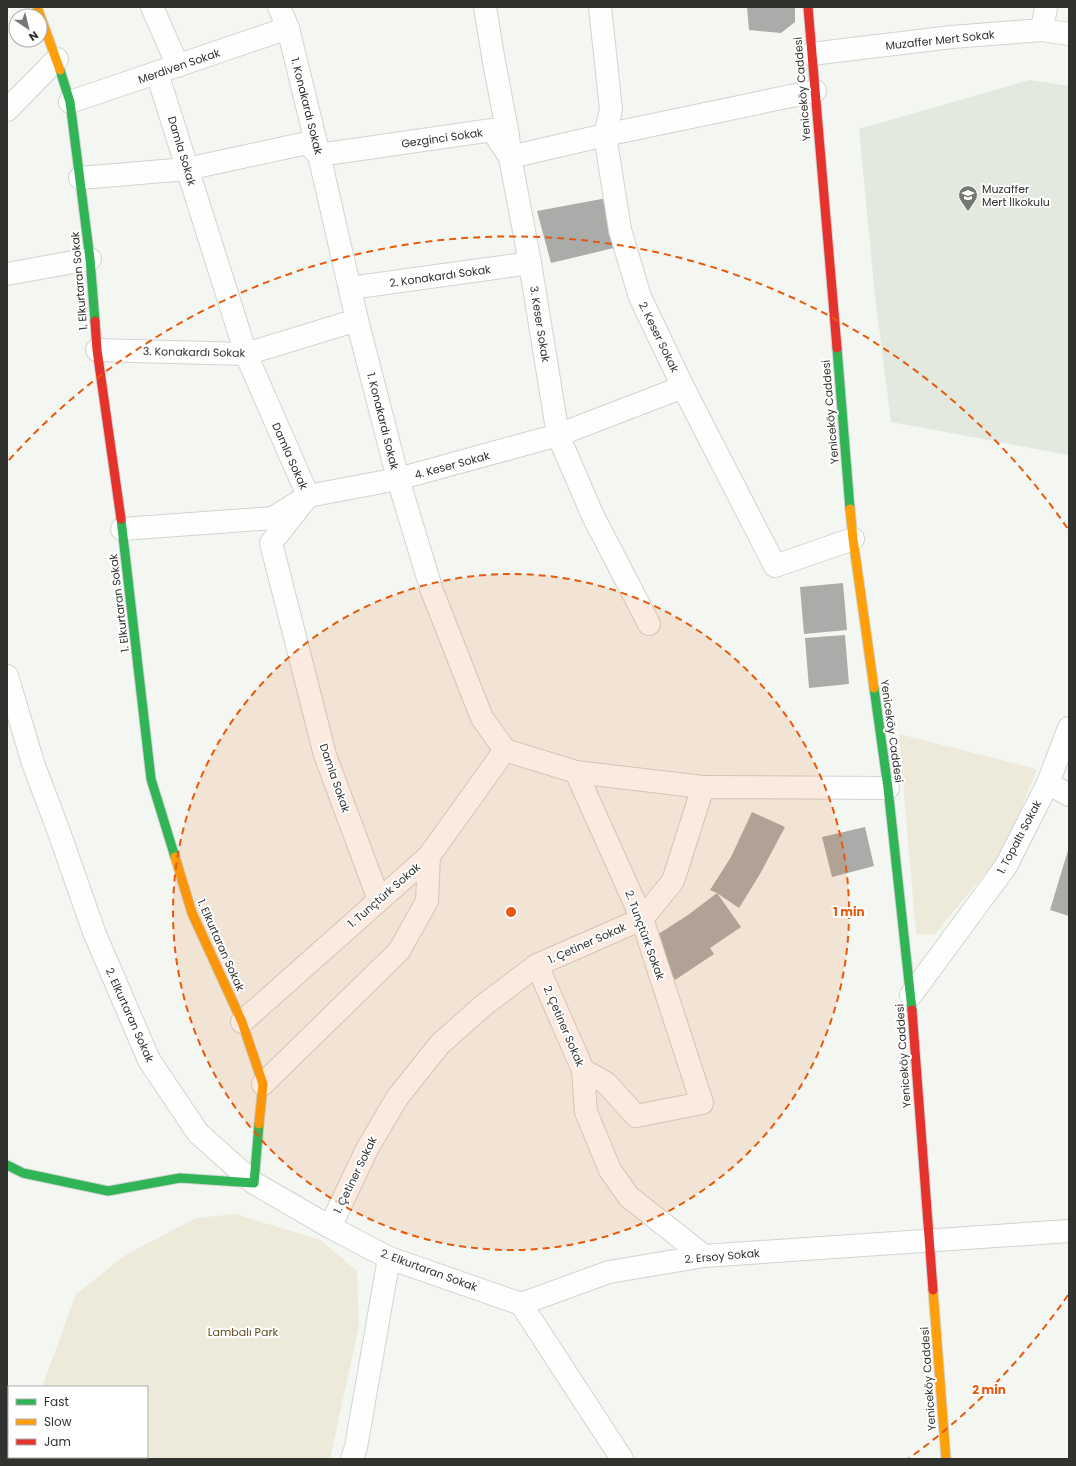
<svg xmlns="http://www.w3.org/2000/svg" width="1076" height="1466" font-family="Poppins,sans-serif">
  <rect width="100%" height="100%" fill="#f4f7f1"/>
  <!-- built -->
  <path fill="#e3e9de" d="M1029,80L1069,86V455L891,422L875,296L859,129Z"/>
  <!-- green -->
  <g fill="#eeeada">
    <path d="M899,734L1037,769L1005,849L935,934L916,935Z"/>
    <path d="M235,1214L321,1240L357,1271L359,1326L330,1459H16L17,1457H147V1387H42L76,1294L127,1254L196,1218Z"/>
  </g>
  <!-- building -->
  <g fill="#a9aca8">
    <path d="M747,7H795V22L781,33L749,30Z"/>
    <path d="M607,198L618,247L551,263L537,211Z"/>
    <path d="M843,583L847,630L804,634L800,587Z"/>
    <path d="M845,635L849,684L809,688L805,638Z"/>
    <path d="M752,812L785,827L760,874L739,908L717,893L710,890L731,857Z"/>
    <path d="M865,827L874,866L832,877L822,837Z"/>
    <path d="M1069,847V916L1050,910Z"/>
    <path d="M717,893L741,927L710,948L714,954L675,980L649,940L688,915Z"/>
  </g>
  <g fill="none" stroke-linecap="round" stroke-linejoin="round">
    <!-- street casing -->
    <g stroke="#d1d4cf" stroke-width="24">
      <g id="street">
        <path d="M152,7L178,66"/>
        <path d="M279,7L288,28L319,155L357,320L398,479L432,591L482,718L505,750L576,772L703,787"/>
        <path d="M485,7L494,62L508,135L510,157L530,263L558,435L593,516L649,624"/>
        <path d="M600,7L611,110L605,135L620,230L640,297L683,387L775,566L853,539"/>
        <path d="M1042,30L1046,7"/>
        <path d="M811,54L952,37L1042,30L1069,34"/>
        <path d="M157,73L246,354L308,496L271,543L325,755L379,900"/>
        <path d="M70,102L288,28"/>
        <path d="M7,110L57,59"/>
        <path d="M80,178L187,169L307,143L319,155L492,130L510,157L605,135L815,91"/>
        <path d="M7,274L90,259"/>
        <path d="M350,288L530,263"/>
        <path d="M97,350L246,354L357,320"/>
        <path d="M122,529L273,518L308,496L398,479L558,435L683,387"/>
        <path d="M7,676L33,763L59,832L94,932L149,1060L198,1133L254,1183L330,1227L389,1258L521,1304"/>
        <path d="M576,772L642,919L702,1103L636,1116L606,1083L583,1070"/>
        <path d="M1048,783L1069,795"/>
        <path d="M537,965L583,1070L586,1112L610,1170L629,1197L704,1256"/>
        <path d="M911,995L1006,866L1048,783L1069,728"/>
        <path d="M242,1022L429,856L505,750"/>
        <path d="M263,1084L399,951L427,901L429,856"/>
        <path d="M330,1227L367,1149L397,1098L440,1044L484,1005L537,965L642,919L673,881L703,787L888,788"/>
        <path d="M521,1304L609,1272L704,1256L1069,1231"/>
        <path d="M521,1304L622,1459"/>
        <path d="M352,1459L356,1447L389,1258"/>
      </g>
    </g>
    <!-- fast casing -->
    <g stroke="#d1d4cf" stroke-width="11">
      <g id="fast">
        <path d="M60,70L70,102L90,259L95,321"/>
        <path d="M837,348L850,509"/>
        <path d="M121,519L151,779L175,857"/>
        <path d="M874,688L888,788L912,1010"/>
        <path d="M7,1165L23,1173L108,1191L180,1178L254,1183L259,1124"/>
      </g>
    </g>
    <!-- slow casing -->
    <g stroke="#d1d4cf" stroke-width="11">
      <g id="slow">
        <path d="M37,7L60,70"/>
        <path d="M850,509L853,539L874,688"/>
        <path d="M175,857L192,913L242,1022L263,1084L259,1124"/>
        <path d="M933,1290L946,1459"/>
      </g>
    </g>
    <!-- jam casing -->
    <g stroke="#d1d4cf" stroke-width="11">
      <g id="jam">
        <path d="M808,7L837,348"/>
        <path d="M95,321L97,350L121,519"/>
        <path d="M912,1010L933,1290"/>
      </g>
    </g>
    <!-- street -->
    <use href="#street" stroke="#fdfefd" stroke-width="22"/>
    <!-- fast -->
    <use href="#fast" stroke="#30b455" stroke-width="9"/>
    <!-- slow -->
    <use href="#slow" stroke="#ff9f0a" stroke-width="9"/>
    <!-- jam -->
    <use href="#jam" stroke="#e5322d" stroke-width="9"/>
  </g>
  <!-- distance rings -->
  <circle cx="511" cy="912" r="338" fill="#e8590c" fill-opacity=".12"/>
  <g fill="none" stroke="#e8590c" stroke-width="2" stroke-dasharray="7 5">
    <circle cx="511" cy="912" r="338"/>
    <path d="M1068 1295A676 676 0 0 1 908 1459M9 460A676 676 0 0 1 1068 529"/>
  </g>
  <!-- icons -->
  <defs>
    <g id="school-pin" transform="scale(1)"><path d="M0 17L-7.5 6A9.5 9.5 0 1 1 7.5 6Z" fill="#757772" stroke="#fff"/><path d="M0-5L7-2L0 1L-7-2ZM-4 1L0 2.5L4 1V4Q0 6-4 4Z" fill="#fff"/></g>
  </defs>
  <g fill-rule="evenodd">
    <use href="#school-pin" x="968" y="195"/>
  </g>
  <g text-anchor="middle" dominant-baseline="central" stroke-width="4" stroke-linejoin="round" paint-order="stroke">
    <!-- street labels -->
    <g font-size="11" fill="#30322e" stroke="#fff">
      <text transform="translate(940 40) rotate(-6)">Muzaffer Mert Sokak</text>
      <text transform="translate(179 66) rotate(-19)">Merdiven Sokak</text>
      <text transform="translate(802 89) rotate(-95)">Yeniceköy Caddesi</text>
      <text transform="translate(307 106) rotate(76)">1. Konakardı Sokak</text>
      <text transform="translate(442 138) rotate(-8)">Gezginci Sokak</text>
      <text transform="translate(182 151) rotate(73)">Damla Sokak</text>
      <text transform="translate(440 276) rotate(-8)">2. Konakardı Sokak</text>
      <text transform="translate(79 281) rotate(-95)">1. Elkurtaran Sokak</text>
      <text transform="translate(540 324) rotate(81)">3. Keser Sokak</text>
      <text transform="translate(659 337) rotate(64)">2. Keser Sokak</text>
      <text transform="translate(194 352) rotate(1)">3. Konakardı Sokak</text>
      <text transform="translate(830 412) rotate(-95)">Yeniceköy Caddesi</text>
      <text transform="translate(383 421) rotate(76)">1. Konakardı Sokak</text>
      <text transform="translate(290 456) rotate(66)">Damla Sokak</text>
      <text transform="translate(452 465) rotate(-15)">4. Keser Sokak</text>
      <text transform="translate(119 603) rotate(-97)">1. Elkurtaran Sokak</text>
      <text transform="translate(892 731) rotate(82)">Yeniceköy Caddesi</text>
      <text transform="translate(335 778) rotate(71)">Damla Sokak</text>
      <text transform="translate(1019 837) rotate(-62)">1. Topaltı Sokak</text>
      <text transform="translate(384 895) rotate(-41)">1. Tunçtürk Sokak</text>
      <text transform="translate(645 935) rotate(70)">2. Tunçtürk Sokak</text>
      <text transform="translate(587 943) rotate(-24)">1. Çetiner Sokak</text>
      <text transform="translate(221 945) rotate(66)">1. Elkurtaran Sokak</text>
      <text transform="translate(130 1015) rotate(66)">2. Elkurtaran Sokak</text>
      <text transform="translate(564 1026) rotate(67)">2. Çetiner Sokak</text>
      <text transform="translate(903 1056) rotate(-94)">Yeniceköy Caddesi</text>
      <text transform="translate(355 1175) rotate(-64)">1. Çetiner Sokak</text>
      <text transform="translate(722 1256) rotate(-5)">2. Ersoy Sokak</text>
      <text transform="translate(429 1270) rotate(20)">2. Elkurtaran Sokak</text>
      <text transform="translate(928 1379) rotate(-94)">Yeniceköy Caddesi</text>
    </g>
    <!-- poi labels -->
    <g font-size="11" fill="#30322e" stroke="#fff" text-anchor="start">
      <text x="982" y="189">Muzaffer<tspan x="982" dy="13">Mert İlkokulu</tspan></text>
    </g>
    <!-- park labels -->
    <g font-size="11" fill="#604c19" stroke="#fff">
      <text x="243" y="1332">Lambalı Park</text>
    </g>
  </g>
  <circle cx="511" cy="912" r="6" fill="#e8590c" stroke="#fff" stroke-width="2"/>
  <g font-size="12" text-anchor="middle" font-weight="bold" fill="#e8590c" stroke="#fff" stroke-width="4" stroke-linejoin="round" paint-order="stroke">
    <text x="849" y="916">1 min</text>
    <text x="989" y="1394">2 min</text>
  </g>
  <!-- border -->
  <rect width="1076" height="1466" fill="none" stroke="#30322e" stroke-width="16"/>
  <!-- legend -->
  <rect x="8" y="1386" width="140" height="72" fill="#ffffff" stroke="#acadab"/>
  <rect x="16" y="1399" width="20" height="6" fill="#30b455" stroke="#acadab"/>
  <text x="44" y="1406" font-size="12" fill="#30322e">Fast</text>
  <rect x="16" y="1419" width="20" height="6" fill="#ff9f0a" stroke="#acadab"/>
  <text x="44" y="1426" font-size="12" fill="#30322e">Slow</text>
  <rect x="16" y="1439" width="20" height="6" fill="#e5322d" stroke="#acadab"/>
  <text x="44" y="1446" font-size="12" fill="#30322e">Jam</text>
  <!-- north arrow -->
  <g transform="translate(28 28) rotate(145)"><circle r="19" fill="#ffffff" stroke="#acadab"/>
  <path d="M0-3L7 15L0 10L-7 15Z" fill="#757772"/>
  <text y="-6" font-size="11" font-weight="bold" text-anchor="middle" fill="#30322e">N</text>
  </g>
</svg>
